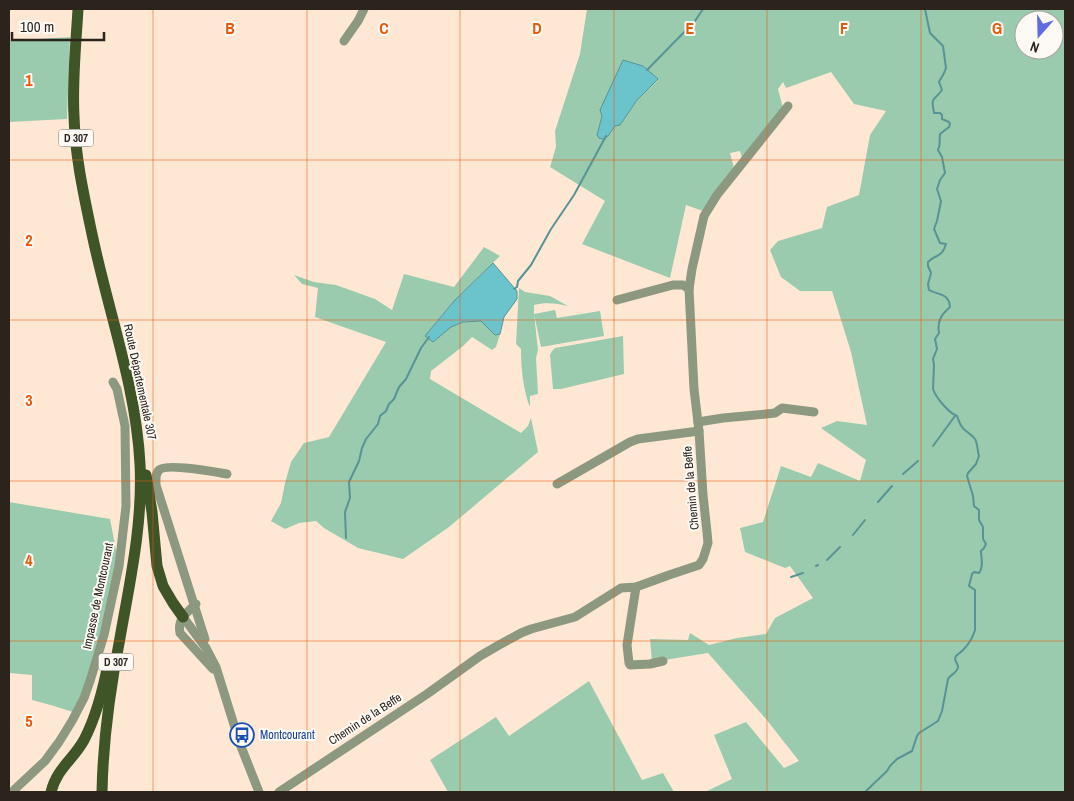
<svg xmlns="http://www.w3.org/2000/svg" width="1074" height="801" font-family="'Archivo Narrow',sans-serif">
  <rect width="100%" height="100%" fill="#ffe8d3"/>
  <!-- green -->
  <g fill="#9acbae" fill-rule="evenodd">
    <path d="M587,9H1065V792H705L732,779L714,735L746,722L784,768L799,761L766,719L708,653L652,662L650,639L688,640L690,633L709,645L737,638L766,634L775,618L813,598L790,566L785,568L745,552L740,528L763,522L781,466L811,477L818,463L860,481L866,460L821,428L837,421L867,425L851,352L832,291H800L781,277L770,250L778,241L822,228L827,207L859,195L870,135L886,111L854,104L831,72L786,88L783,82L778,89L783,108L742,158L740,151L730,153L734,168L703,211L686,205L670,278L582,244L605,201L550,167L556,147L555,131L580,54ZM1024,20H1054V50H1024ZM658,80L637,100L620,125L615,126L608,136L603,139L597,135L602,116Z"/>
    <path d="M70,37L67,119L9,122V41Z"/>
    <path d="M484,247L500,256L454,301L437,321L433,342L451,327L463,322L481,321L495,335L500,334L496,347L492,350L472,337L462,347L431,371L430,379L521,433L528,426L531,418L538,452L449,527L403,559L358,548L324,528L316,521L299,523L285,529L271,521L281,503L285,483L291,462L304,443L329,437L386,342L315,317L318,288L302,284L294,275L314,282L336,285L375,299L392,310L404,274L454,287Z"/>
    <path d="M519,288L525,292L550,296L568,306C557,303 544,302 534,305V314L555,310L557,318L600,311L604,336L541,347L534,314L538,350L536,358L538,394L530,396V406L529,405C523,387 521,368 521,349L516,344Z"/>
    <path d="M623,336L624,374L561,389H553L550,355L552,351L555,348Z"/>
    <path d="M9,502L110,519L119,566L112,599L76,713L54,706L32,700V675L9,673Z"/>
    <path d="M589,681L642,780L663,773L674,792H448L430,760L496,717L509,736Z"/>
  </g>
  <!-- water -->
  <g fill="#6bc3cb" stroke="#589396">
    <path d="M623,60L643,66L658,79L637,100L620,125L615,126L608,136L603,139L599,138L597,135L602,116L600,110Z"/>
    <path d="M493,263L517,291V299L504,317L500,334L495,335L481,321L463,322L451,327L433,342L425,336L454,301Z"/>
  </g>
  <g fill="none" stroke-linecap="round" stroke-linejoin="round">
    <!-- stream -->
    <g stroke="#589396" stroke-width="2">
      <path d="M647,70L695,21L703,9"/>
      <path d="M514,289L517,287L518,281L531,265L551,229L574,195L606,136"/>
      <path d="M933,446L955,416"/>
      <path d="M903,474L918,461"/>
      <path d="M878,502L892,486"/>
      <path d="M853,535L865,520"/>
      <path d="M346,538L345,512L350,498L349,482L359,461L362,448L366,439L378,424L380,416L386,411L389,404L394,399L399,387L406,379L421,348L429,337"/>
      <path d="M827,560L840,547"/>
      <path d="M816,566L818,565"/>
      <path d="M791,577L803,573"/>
      <path d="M865,792L887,771L890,766L897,759L912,751L917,736L919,733L938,721L942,711L948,679C950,675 958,672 958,667C958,662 953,661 956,656C958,654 961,652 963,650C968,645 973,637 975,630V590L969,586L972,574L974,572L979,573C984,567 981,558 981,551L984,548L986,544L983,539V527L979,520V510L974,506L973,496L967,476L968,473L976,464L979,456C977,450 978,444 975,439C972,435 970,434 966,431C961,428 959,422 957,416C949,413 936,398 933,389L934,365L933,359L937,349L935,339L939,333C937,321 941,315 950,307C949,293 938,295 929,290L928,284L931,273L928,266V262C937,253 941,259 946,244L940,243L934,229L937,221L941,201L937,189L940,180L945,173L942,157L938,150C941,144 939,141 940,134L949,127L950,124L949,122L942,119V115L940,113H934C931,96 933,102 942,90L939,82L944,73L946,68L943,46L930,33L925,9"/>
    </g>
    <!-- minor -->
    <g stroke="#8c9980" stroke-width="9">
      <path d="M344,41L358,21L364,9"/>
      <path d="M617,300L673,285H683L689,289"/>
      <path d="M698,422L723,418L766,414L775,413L782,408L814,412"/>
      <path d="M557,484L630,442L638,439L699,431"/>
      <path d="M636,587L627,645L629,663L630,665L650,664L663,661"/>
      <path d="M196,604C187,613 177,618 180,633L213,669"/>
      <path d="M183,617L206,648L216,667L240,744L259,792"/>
      <path d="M205,639L156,485C156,480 155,474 159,470C166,463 215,472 227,474"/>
      <path d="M14,790L45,761L59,742L72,721L84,698L90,681L104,635L119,566L126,506L125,426L117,389L113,382"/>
      <path d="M279,792L427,694L480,656L499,645L521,633L531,629L575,617L621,588L636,587L669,575L699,565L703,559L708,543L707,532L703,495L699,431L694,389L689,289L692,269L704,216L717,195L788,106"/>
    </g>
    <!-- major -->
    <g stroke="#3f5427" stroke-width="11">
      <path d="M78,9C76,44 72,81 74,116C75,156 84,196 92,234C108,311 136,386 140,464C143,523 130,581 120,638C110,689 103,741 102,792"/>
      <path d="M146,475L152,512L157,566L163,586L173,603L183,617"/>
      <path d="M51,792C57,768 73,760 84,740C97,715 104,686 109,659"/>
    </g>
  </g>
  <!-- grid -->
  <path fill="none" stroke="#e8590c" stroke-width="1" stroke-opacity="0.55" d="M153,9V792M307,9V792M460,9V792M614,9V792M767,9V792M921,9V792M9,160H1065M9,320H1065M9,481H1065M9,641H1065"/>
  <!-- icons -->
  <defs>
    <g id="bus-ring" transform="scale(1.25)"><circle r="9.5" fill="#fdf9f5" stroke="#1a4fb4" stroke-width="1.5"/><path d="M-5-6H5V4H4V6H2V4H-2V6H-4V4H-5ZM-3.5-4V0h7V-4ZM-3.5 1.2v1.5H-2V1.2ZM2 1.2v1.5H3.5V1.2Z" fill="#1a4fb4"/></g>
  </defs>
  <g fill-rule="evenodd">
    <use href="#bus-ring" x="242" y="735"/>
  </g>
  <g text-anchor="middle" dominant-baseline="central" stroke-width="4" stroke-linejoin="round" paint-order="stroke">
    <!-- shield labels -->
    <g fill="#fdf9f5" stroke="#6a635d" stroke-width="1">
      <rect x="58.5" y="129.5" width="35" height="17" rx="4"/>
      <rect x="98.5" y="653.5" width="35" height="17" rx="4"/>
    </g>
    <g font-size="11" font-weight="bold" fill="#2b231c">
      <text x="76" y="138">D 307</text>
      <text x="116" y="662">D 307</text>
    </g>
    <!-- street labels -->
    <g font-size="12" fill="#2b231c" stroke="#fdf9f5">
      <text transform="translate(140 382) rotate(78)">Route Départementale 307</text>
      <text transform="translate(691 488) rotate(-95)">Chemin de la Beffe</text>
      <text transform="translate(98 596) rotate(-78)">Impasse de Montcourant</text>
      <text transform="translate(365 719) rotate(-33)">Chemin de la Beffe</text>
    </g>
    <!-- transit labels -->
    <g font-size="12" fill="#164399" stroke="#fdf9f5" text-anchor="start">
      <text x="260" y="735">Montcourant</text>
    </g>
  </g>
  <g font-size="16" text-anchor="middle" font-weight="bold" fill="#e8590c" stroke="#fdf9f5" stroke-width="4" stroke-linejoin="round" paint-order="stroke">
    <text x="230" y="34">B</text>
    <text x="384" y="34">C</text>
    <text x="537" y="34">D</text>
    <text x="690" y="34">E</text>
    <text x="844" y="34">F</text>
    <text x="997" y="34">G</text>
    <text x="29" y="86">1</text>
    <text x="29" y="246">2</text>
    <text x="29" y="406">3</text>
    <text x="29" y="566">4</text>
    <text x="29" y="727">5</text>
  </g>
  <!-- border -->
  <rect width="1074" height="801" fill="none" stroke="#2b231c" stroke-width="20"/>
  <!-- north arrow -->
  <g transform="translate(1039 35) rotate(200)"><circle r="24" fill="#fdf9f5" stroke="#a9a39e"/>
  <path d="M0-4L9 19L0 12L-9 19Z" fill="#626ae2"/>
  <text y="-8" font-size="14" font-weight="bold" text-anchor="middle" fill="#2b231c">N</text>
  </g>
  <!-- scale -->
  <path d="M12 32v8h92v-8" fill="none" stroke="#2b231c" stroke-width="2.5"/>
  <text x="20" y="32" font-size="15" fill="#2b231c" stroke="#fdf9f5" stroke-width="4" paint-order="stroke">100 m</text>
</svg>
